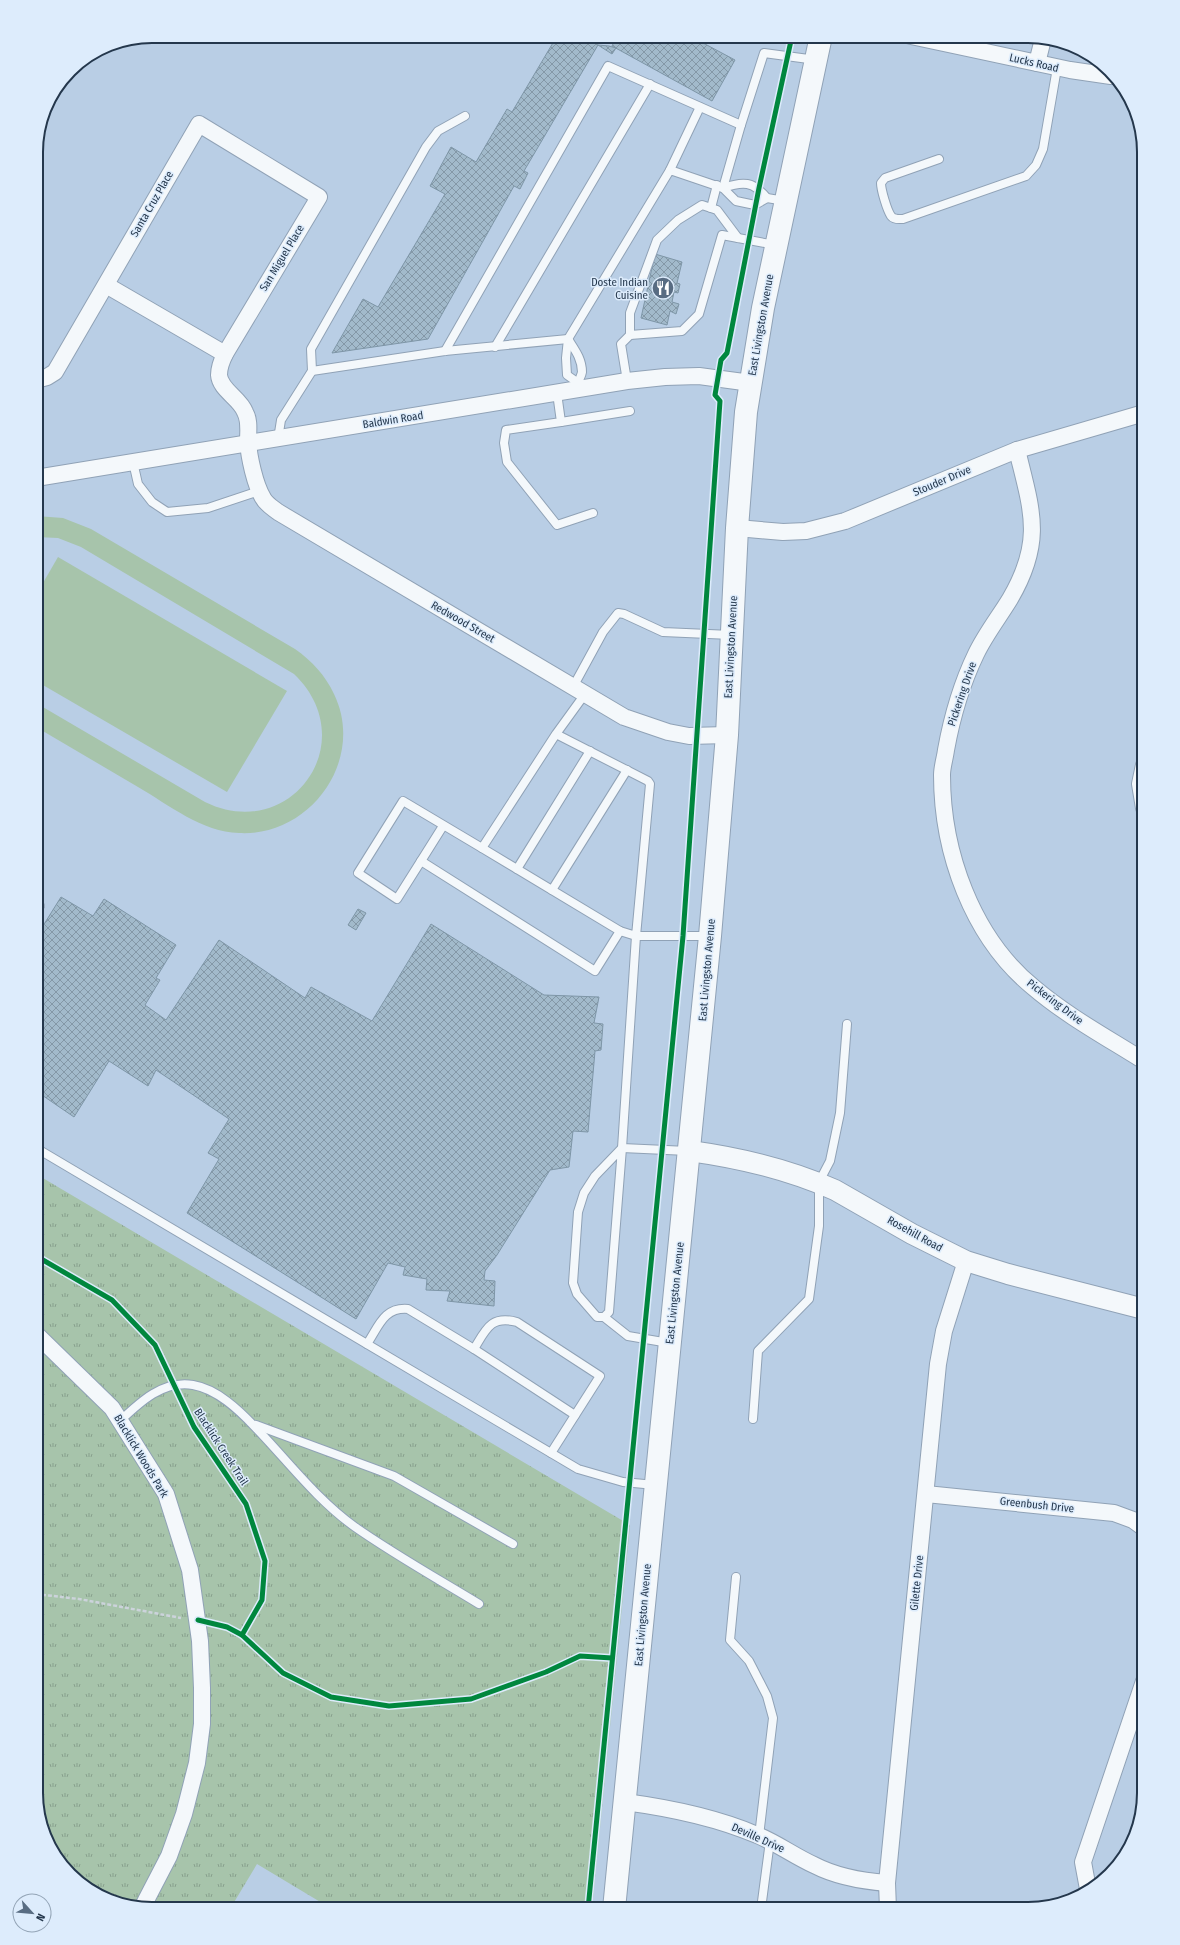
<svg xmlns="http://www.w3.org/2000/svg" width="1180" height="1945" font-family="'Fira Sans Condensed',sans-serif">
  <defs>
    <pattern id="park-tufts" width="24" height="20" patternUnits="userSpaceOnUse"><rect width="24" height="20" fill="#a7c4ab"/><path d="M3 7l-1-3M5 7V3M7 7l1-3M15 17l-1-3M17 17v-4M19 17l1-3" fill="none" stroke="#88a08d"/></pattern>
    <pattern id="building-cross-hatch" width="8" height="8" patternUnits="userSpaceOnUse"><rect width="8" height="8" fill="#a2bacb"/><path d="M0 0l8 8M0 8l8-8" fill="none" stroke="#8498a7"/></pattern>
  </defs>
  <rect width="100%" height="100%" fill="#b9cee5"/>
  <!-- park -->
  <path fill="url(#park-tufts)" d="M36,1174L630,1525L592,1909H332L257,1864L230,1909H145L88,1890L48,1844L36,1793Z"/>
  <!-- pitch -->
  <g fill="#a7c4ab">
    <path d="M36,516L63,518L91,529L295,649C312,661 325,675 334,694C366,760 310,837 239,833C202,832 169,805 138,787C104,767 70,747 36,727V703L205,802C291,844 364,741 294,674L81,547L58,538L36,537Z"/>
    <path d="M58,557L287,691L227,792L36,681V595Z"/>
  </g>
  <!-- building -->
  <g fill="url(#building-cross-hatch)" stroke="#7e96a7">
    <path d="M557,36H583L598,45L524,171L528,173L520,189L514,186L428,339L332,353L363,299L378,307L445,194L430,186L451,147L476,162L507,109L512,112Z"/>
    <path d="M617,36H690L735,60L712,101L612,46Z"/>
    <path d="M598,45L609,46L616,48L612,54Z"/>
    <path d="M655,254L682,262L677,283L680,284L678,293L674,292L672,302L679,304L676,314L670,311L667,325L641,318Z"/>
    <path d="M61,897L93,916L104,899L176,945L156,978L160,980L145,1005L166,1020L219,940L305,998L311,987L372,1021L431,924L544,995L599,997L594,1023L603,1024L601,1050L595,1051L588,1132L573,1131L569,1167L550,1170L497,1255L485,1271L484,1280L495,1281L494,1306L447,1301L450,1291L426,1290L427,1279L403,1275L405,1267L388,1263L356,1319L187,1213L219,1159L208,1153L229,1119L156,1070L148,1086L109,1061L74,1117L36,1091V937Z"/>
    <path d="M358,909L366,913L356,930L348,925Z"/>
  </g>
  <g fill="none" stroke-linecap="round" stroke-linejoin="round">
    <!-- service casing -->
    <g stroke="#90a2b6" stroke-width="10">
      <g id="service">
        <path d="M939,159L885,178L881,183C881,190 887,210 891,216C894,220 899,219 903,219L1026,176L1036,165L1043,149L1057,68"/>
        <path d="M670,170L700,107"/>
        <path d="M723,188C743,181 753,181 767,198L785,201"/>
        <path d="M723,188L741,125"/>
        <path d="M711,208L717,185"/>
        <path d="M630,335V313L657,240L678,220L702,205L717,210L738,238"/>
        <path d="M568,339C575,350 582,359 582,372C581,378 577,381 578,388"/>
        <path d="M495,347L650,84"/>
        <path d="M445,351L608,66L741,125L764,53L816,60"/>
        <path d="M312,371L311,349L426,147L438,131L465,116"/>
        <path d="M627,381L621,344L630,335L682,331L699,314L722,235L775,245"/>
        <path d="M577,382L567,375L566,358L568,339L670,170L723,188L736,201L755,205L767,198"/>
        <path d="M557,393L561,422L506,430L504,443L507,462L557,525L593,513"/>
        <path d="M561,422L630,411"/>
        <path d="M278,439L281,420L312,371L445,351L568,339"/>
        <path d="M133,462L138,484L152,502L167,512L208,508L259,491"/>
        <path d="M573,687L603,632L618,613L624,614L663,632L731,635"/>
        <path d="M556,734L482,848L620,931L636,936L650,784L648,781L556,734L585,694"/>
        <path d="M482,848L403,801L358,873L397,899L421,861L595,971L620,931"/>
        <path d="M421,861L443,826"/>
        <path d="M517,869L590,751"/>
        <path d="M552,890L627,770"/>
        <path d="M36,911L40,906L36,904"/>
        <path d="M36,1148L578,1469L623,1482L655,1485"/>
        <path d="M688,1151L622,1148L636,936H710"/>
        <path d="M604,1317L609,1312L622,1148L595,1176L584,1193L578,1212L573,1283L577,1294L597,1317H604L628,1336L669,1343"/>
        <path d="M367,1344C379,1326 384,1307 408,1309L474,1349C486,1329 491,1315 517,1322L600,1376L551,1453"/>
        <path d="M474,1349L575,1415"/>
        <path d="M753,1419L758,1351L809,1299L819,1226V1182L830,1161L840,1113L847,1024"/>
        <path d="M120,1421C140,1402 163,1380 193,1385C217,1389 239,1410 255,1427C288,1461 316,1499 355,1527C395,1555 438,1579 479,1604"/>
        <path d="M256,1425L394,1476L513,1544"/>
        <path d="M736,1577L730,1640L749,1661L767,1696L773,1718L759,1836"/>
        <path d="M761,1909L770,1841"/>
      </g>
    </g>
    <!-- minor casing -->
    <g stroke="#90a2b6" stroke-width="18">
      <g id="minor">
        <path d="M911,36L1070,70L1111,76"/>
        <path d="M1037,63L1043,39"/>
        <path d="M106,285L225,354"/>
        <path d="M36,380L47,377L55,372L199,124L319,197L225,354C222,360 219,368 219,375C220,390 240,398 245,412C250,421 248,431 248,442C249,457 255,485 263,498C266,504 273,508 278,512L624,717L668,732L689,736L727,735"/>
        <path d="M1017,450C1032,511 1044,541 1010,599C999,617 985,635 976,654C961,685 952,717 946,750C945,758 942,767 942,775C942,852 972,937 1033,987C1067,1016 1106,1037 1144,1061"/>
        <path d="M36,478L627,381L665,377L699,376L751,383"/>
        <path d="M737,528L783,532L806,531L845,521L1017,450L1144,413"/>
        <path d="M1144,808L1140,784L1144,765"/>
        <path d="M36,1334L112,1408L166,1494L190,1570L200,1641L202,1688V1724L197,1763L184,1814L169,1856L142,1908"/>
        <path d="M926,1494L1114,1513L1133,1520L1144,1528"/>
        <path d="M625,1802C670,1808 715,1817 757,1835C777,1843 794,1856 814,1865C837,1877 861,1881 887,1883"/>
        <path d="M1088,1889L1083,1862L1144,1681"/>
        <path d="M888,1909L887,1883L938,1364L944,1331L966,1261"/>
      </g>
    </g>
    <!-- tertiary casing -->
    <g stroke="#90a2b6" stroke-width="22">
      <path id="tertiary" d="M690,1151C741,1158 788,1169 835,1190L912,1234L966,1261L1008,1274L1144,1309"/>
    </g>
    <!-- secondary casing -->
    <g stroke="#90a2b6" stroke-width="24">
      <path id="secondary" d="M614,1909L710,936L727,735L737,528L746,412L763,308L821,36"/>
    </g>
    <!-- path -->
    <path stroke="#ccd3db" stroke-width="2.5" stroke-dasharray="4 2" stroke-linecap="butt" d="M36,1594L79,1599L181,1618"/>
    <!-- service -->
    <use href="#service" stroke="#f4f8fb" stroke-width="8"/>
    <!-- minor -->
    <use href="#minor" stroke="#f4f8fb" stroke-width="16"/>
    <!-- tertiary -->
    <use href="#tertiary" stroke="#f4f8fb" stroke-width="20"/>
    <!-- secondary -->
    <use href="#secondary" stroke="#f4f8fb" stroke-width="22"/>
    <!-- cycleway casing -->
    <g stroke="#ddecfc" stroke-width="8">
      <g id="cycleway">
        <path d="M36,1256L112,1300L155,1345L194,1427L246,1504L265,1561L262,1600L242,1635"/>
        <path d="M198,1620L227,1627L242,1635L283,1673L331,1697L389,1706L471,1699L546,1672L580,1656L612,1658"/>
        <path d="M588,1909L683,936L720,401L715,395L721,360L727,353L759,188L792,36"/>
      </g>
    </g>
    <!-- cycleway -->
    <use href="#cycleway" stroke="#00873e" stroke-width="5"/>
  </g>
  <!-- icons -->
  <defs>
    <g id="restaurant-disc" transform="scale(1.15)"><circle r="9.5" fill="#586c82" stroke="#ddecfc"/><path d="M-5-6h1v4h1v-4h1v4h1v-4h1v5L-1.5 .5V6h-2V.5L-5-1ZM5-6V6H3V1.5H1.5Q1.5-4 5-6Z" fill="#fff"/></g>
  </defs>
  <g fill-rule="evenodd">
    <use href="#restaurant-disc" x="663" y="288"/>
  </g>
  <g text-anchor="middle" dominant-baseline="central" stroke-width="3" stroke-linejoin="round" paint-order="stroke">
    <!-- street labels -->
    <g font-size="11" fill="#24374c" stroke="#ddecfc">
      <text transform="translate(1034 63) rotate(13)">Lucks Road</text>
      <text transform="translate(152 204) rotate(-60)">Santa Cruz Place</text>
      <text transform="translate(282 258) rotate(-59)">San Miguel Place</text>
      <text transform="translate(761 325) rotate(-80)">East Livingston Avenue</text>
      <text transform="translate(393 420) rotate(-9)">Baldwin Road</text>
      <text transform="translate(942 481) rotate(-23)">Stouder Drive</text>
      <text transform="translate(463 622) rotate(30)">Redwood Street</text>
      <text transform="translate(731 647) rotate(-87)">East Livingston Avenue</text>
      <text transform="translate(962 694) rotate(-71)">Pickering Drive</text>
      <text transform="translate(707 970) rotate(-85)">East Livingston Avenue</text>
      <text transform="translate(1055 1002) rotate(37)">Pickering Drive</text>
      <text transform="translate(915 1234) rotate(29)">Rosehill Road</text>
      <text transform="translate(675 1293) rotate(-84)">East Livingston Avenue</text>
      <text transform="translate(221 1447) rotate(57)">Blacklick Creek Trail</text>
      <text transform="translate(141 1456) rotate(59)">Blacklick Woods Park</text>
      <text transform="translate(1037 1505) rotate(6)">Greenbush Drive</text>
      <text transform="translate(917 1583) rotate(-84)">Gilette Drive</text>
      <text transform="translate(643 1615) rotate(-85)">East Livingston Avenue</text>
      <text transform="translate(758 1838) rotate(24)">Deville Drive</text>
    </g>
    <!-- poi labels -->
    <g font-size="11" fill="#24374c" stroke="#ddecfc" text-anchor="end">
      <text x="648" y="282">Doste Indian<tspan x="648" dy="13">Cuisine</tspan></text>
    </g>
  </g>
  <!-- crop -->
  <path d="M0 0H1180V1945H0ZM152 43H1028A109 109 0 0 1 1137 152V1793A109 109 0 0 1 1028 1902H152A109 109 0 0 1 43 1793V152A109 109 0 0 1 152 43Z" fill="#ddecfc" fill-rule="evenodd"/>
  <path fill="none" stroke="#24374c" stroke-width="2" d="M152 43H1028A109 109 0 0 1 1137 152V1793A109 109 0 0 1 1028 1902H152A109 109 0 0 1 43 1793V152A109 109 0 0 1 152 43Z"/>
  <!-- north arrow -->
  <g transform="translate(32 1913) rotate(117)"><circle r="19" fill="#ddecfc" stroke="#93a4b6"/>
  <path d="M0-3L7 15L0 10L-7 15Z" fill="#586c82"/>
  <text y="-6" font-size="11" font-weight="bold" text-anchor="middle" fill="#24374c">N</text>
  </g>
</svg>
